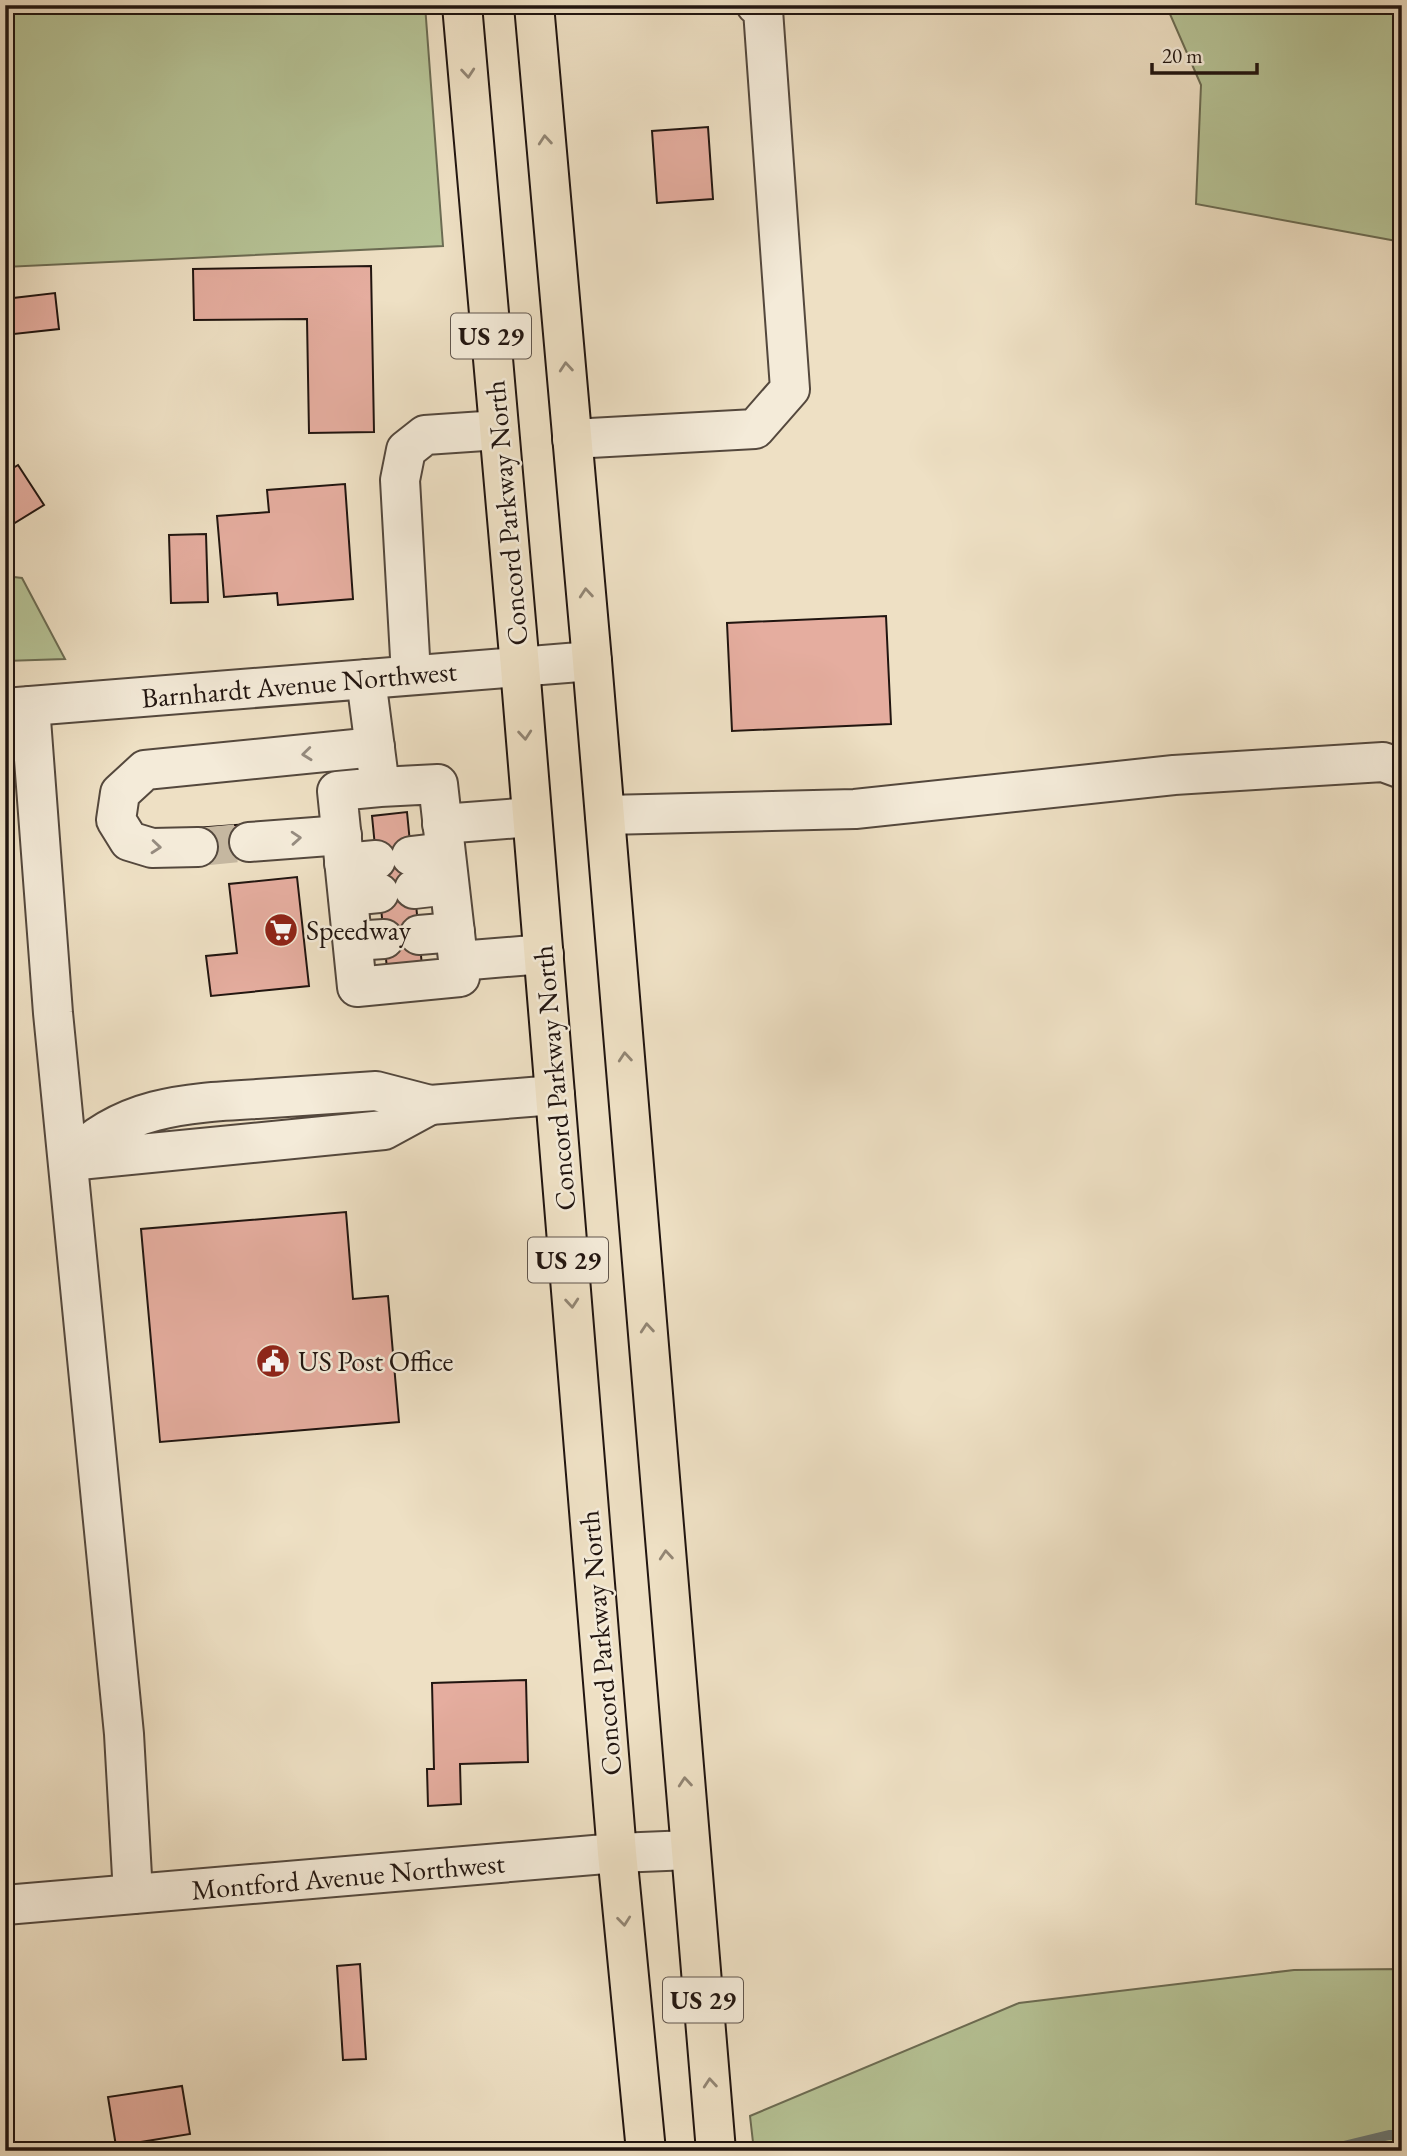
<svg xmlns="http://www.w3.org/2000/svg" width="1407" height="2156" font-family="'EB Garamond',serif">
  <rect width="100%" height="100%" fill="#eee0c4"/>
  <filter id="stains"><feTurbulence type="fractalNoise" baseFrequency=".00286" numOctaves="4"/><feColorMatrix values="0 0 0 0 .2 0 0 0 0 .09 0 0 0 0 .02 0 0 0 .5 -.17"/></filter>
  <radialGradient id="worn" r=".72"><stop offset=".6" stop-color="#630" stop-opacity="0"/><stop offset="1" stop-color="#630" stop-opacity=".3"/></radialGradient>
  <!-- green -->
  <g fill="#b6c396" stroke="#6c6c53" stroke-width="2">
    <path d="M5,5H425L443,246L5,267Z"/>
    <path d="M1166,5H1402V242L1196,204L1201,85Z"/>
    <path d="M5,576L22,578L65,659L5,661Z"/>
    <path d="M1402,1969V2151H754L750,2116L1019,2003L1294,1970Z"/>
  </g>
  <g fill="none" stroke-linecap="round" stroke-linejoin="round">
    <!-- stream -->
    <path stroke="#6b7977" stroke-width="10" d="M1323,2151L1389,2135H1402"/>
  </g>
  <!-- building -->
  <g fill="#e5ad9f" stroke="#211510" stroke-width="2">
    <path d="M708,127L713,199L657,203L652,131Z"/>
    <path d="M371,266L374,432L309,433L307,319L194,320L193,269Z"/>
    <path d="M55,293L59,329L5,335V299Z"/>
    <path d="M18,465L44,505L5,529V473Z"/>
    <path d="M345,484L353,599L278,605L277,593L224,597L217,516L269,512L267,490Z"/>
    <path d="M206,534L208,602L171,603L169,535Z"/>
    <path d="M886,616L891,724L732,731L727,623Z"/>
    <path d="M407,812L423,976L388,979L372,816Z"/>
    <path d="M248,824L250,854L199,857L196,828Z"/>
    <path d="M297,877L309,986L211,996L206,956L237,953L229,884Z"/>
    <path d="M346,1212L353,1299L388,1296L399,1422L160,1442L141,1229Z"/>
    <path d="M5,1355H11L14,1418H5Z"/>
    <path d="M526,1680L528,1762L460,1764L461,1804L428,1806L427,1769H434L432,1683Z"/>
    <path d="M360,1964L366,2059L343,2060L337,1966Z"/>
    <path d="M182,2086L190,2134L116,2146L108,2097Z"/>
  </g>
  <g fill="none" stroke-linecap="round" stroke-linejoin="round">
    <!-- minor-tunnel -->
    <path stroke="#c5b7a0" stroke-width="38" stroke-dasharray="38 19" stroke-linecap="butt" d="M198,847L249,842"/>
    <!-- minor casing -->
    <g stroke="#54483d" stroke-width="42">
      <g id="minor">
        <path d="M572,439L755,429L790,389L763,10L756,5"/>
        <path d="M411,675L400,480L406,450L425,435L499,430"/>
        <path d="M366,679L380,787L438,784L460,977L357,987L337,791L380,787"/>
        <path d="M30,706L53,1013L124,1734L133,1894"/>
        <path d="M5,708L592,661"/>
        <path d="M605,815L855,809L1174,775L1383,762L1402,769"/>
        <path d="M442,824L532,817"/>
        <path d="M249,842L342,835"/>
        <path d="M198,847L152,848L129,841L116,820L120,793L145,770L375,747"/>
        <path d="M411,856L445,852"/>
        <path d="M344,863L376,860"/>
        <path d="M414,889L449,885"/>
        <path d="M348,896L379,893"/>
        <path d="M419,935L455,932"/>
        <path d="M353,941L384,939"/>
        <path d="M459,961L544,954"/>
        <path d="M376,1091L430,1105L384,1130L69,1161C122,1106 185,1103 257,1099C297,1096 336,1094 376,1091Z"/>
        <path d="M430,1105L555,1095"/>
        <path d="M5,1905L617,1853L690,1850"/>
      </g>
    </g>
    <!-- highway casing -->
    <g stroke="#211510" stroke-width="42">
      <g id="highway">
        <path d="M462,5L520,667L617,1853L646,2151"/>
        <path d="M534,5L592,661L716,2151"/>
      </g>
    </g>
    <!-- minor -->
    <use href="#minor" stroke="#f4ebd9" stroke-width="38"/>
    <!-- highway -->
    <use href="#highway" stroke="#eee0c4" stroke-width="38"/>
  </g>
  <!-- one-way arrows -->
  <defs><path id="oneway-chevron" d="M-2-3.5L2.5 0L-2 3.5" fill="none" stroke-width="1.6" stroke-linecap="round" stroke-linejoin="round" transform="scale(1.75)"/></defs>
  <g stroke="#928573">
    <use href="#oneway-chevron" transform="translate(468 73) rotate(85)"/>
    <use href="#oneway-chevron" transform="translate(545 140) rotate(-95)"/>
    <use href="#oneway-chevron" transform="translate(566 367) rotate(-95)"/>
    <use href="#oneway-chevron" transform="translate(586 593) rotate(-95)"/>
    <use href="#oneway-chevron" transform="translate(525 735) rotate(85)"/>
    <use href="#oneway-chevron" transform="translate(625 1057) rotate(-95)"/>
    <use href="#oneway-chevron" transform="translate(572 1303) rotate(85)"/>
    <use href="#oneway-chevron" transform="translate(647 1328) rotate(-95)"/>
    <use href="#oneway-chevron" transform="translate(666 1555) rotate(-95)"/>
    <use href="#oneway-chevron" transform="translate(685 1782) rotate(-95)"/>
    <use href="#oneway-chevron" transform="translate(624 1921) rotate(84)"/>
    <use href="#oneway-chevron" transform="translate(710 2083) rotate(-95)"/>
  </g>
  <g stroke="#958b7f">
    <use href="#oneway-chevron" transform="translate(307 754) rotate(174)"/>
    <use href="#oneway-chevron" transform="translate(296 838) rotate(-4)"/>
    <use href="#oneway-chevron" transform="translate(156 847) rotate(5)"/>
  </g>
  <!-- icons -->
  <defs>
    <g id="supermarket-disc" transform="scale(1.75)"><circle r="9.5" fill="#8f2418" stroke="#f4ebd9"/><path d="M-6-5.5h2.5l.6 2H6L4.5 2H-2.5L-4.4-4H-6ZM-1.5 3.2a1.3 1.3 0 1 0 .1 0ZM3 3.2a1.3 1.3 0 1 0 .1 0Z" fill="#fff"/></g>
    <g id="civic-disc" transform="scale(1.75)"><circle r="9.5" fill="#8f2418" stroke="#f4ebd9"/><path d="M-.6-6.5H3V-4.5H.6V-3L4-1V1h2V6H-6V1h2V-1L-.6-3ZM-1.2 2.5V6h2.4V2.5Z" fill="#fff"/></g>
  </defs>
  <g fill-rule="evenodd">
    <use href="#supermarket-disc" x="281" y="930"/>
    <use href="#civic-disc" x="273" y="1361"/>
  </g>
  <g text-anchor="middle" dominant-baseline="central" stroke-width="5" stroke-linejoin="round" paint-order="stroke">
    <!-- shield labels -->
    <g fill="#f4ebd9" stroke="#60554c" stroke-width="2">
      <rect x="451" y="313.5" width="80" height="45" rx="5"/>
      <rect x="528" y="1237.5" width="80" height="45" rx="5"/>
      <rect x="663" y="1977.5" width="80" height="45" rx="5"/>
    </g>
    <g font-size="26" font-weight="bold" fill="#211510">
      <text x="491" y="336">US 29</text>
      <text x="568" y="1260">US 29</text>
      <text x="703" y="2000">US 29</text>
    </g>
    <!-- street labels -->
    <g font-size="28" fill="#211510" stroke="#f4ebd9">
      <text transform="translate(506 513) rotate(-95)">Concord Parkway North</text>
      <text transform="translate(299 684) rotate(-5)">Barnhardt Avenue Northwest</text>
      <text transform="translate(554 1078) rotate(-95)">Concord Parkway North</text>
      <text transform="translate(600 1643) rotate(-95)">Concord Parkway North</text>
      <text transform="translate(348 1876) rotate(-5)">Montford Avenue Northwest</text>
    </g>
    <!-- poi labels -->
    <g font-size="28" fill="#211510" stroke="#f4ebd9" text-anchor="start">
      <text x="306" y="930">Speedway</text>
      <text x="298" y="1361">US Post Office</text>
    </g>
  </g>
  <!-- margin -->
  <rect width="1407" height="2156" fill="none" stroke="#eee0c4" stroke-width="28"/>
  <rect x="7" y="7" width="1393" height="2142" fill="none" stroke="#211510" stroke-width="3.5"/>
  <rect x="14" y="14" width="1379" height="2128" fill="none" stroke="#211510" stroke-width="2"/>
  <!-- scale -->
  <path d="M1152 63v10h105v-10" fill="none" stroke="#211510" stroke-width="3.5"/>
  <text x="1162" y="63" font-size="21" fill="#211510" stroke="#f4ebd9" stroke-width="5" paint-order="stroke">20 m</text>
  <rect width="100%" height="100%" filter="url(#stains)"/>
  <rect width="100%" height="100%" fill="url(#worn)"/>
</svg>
